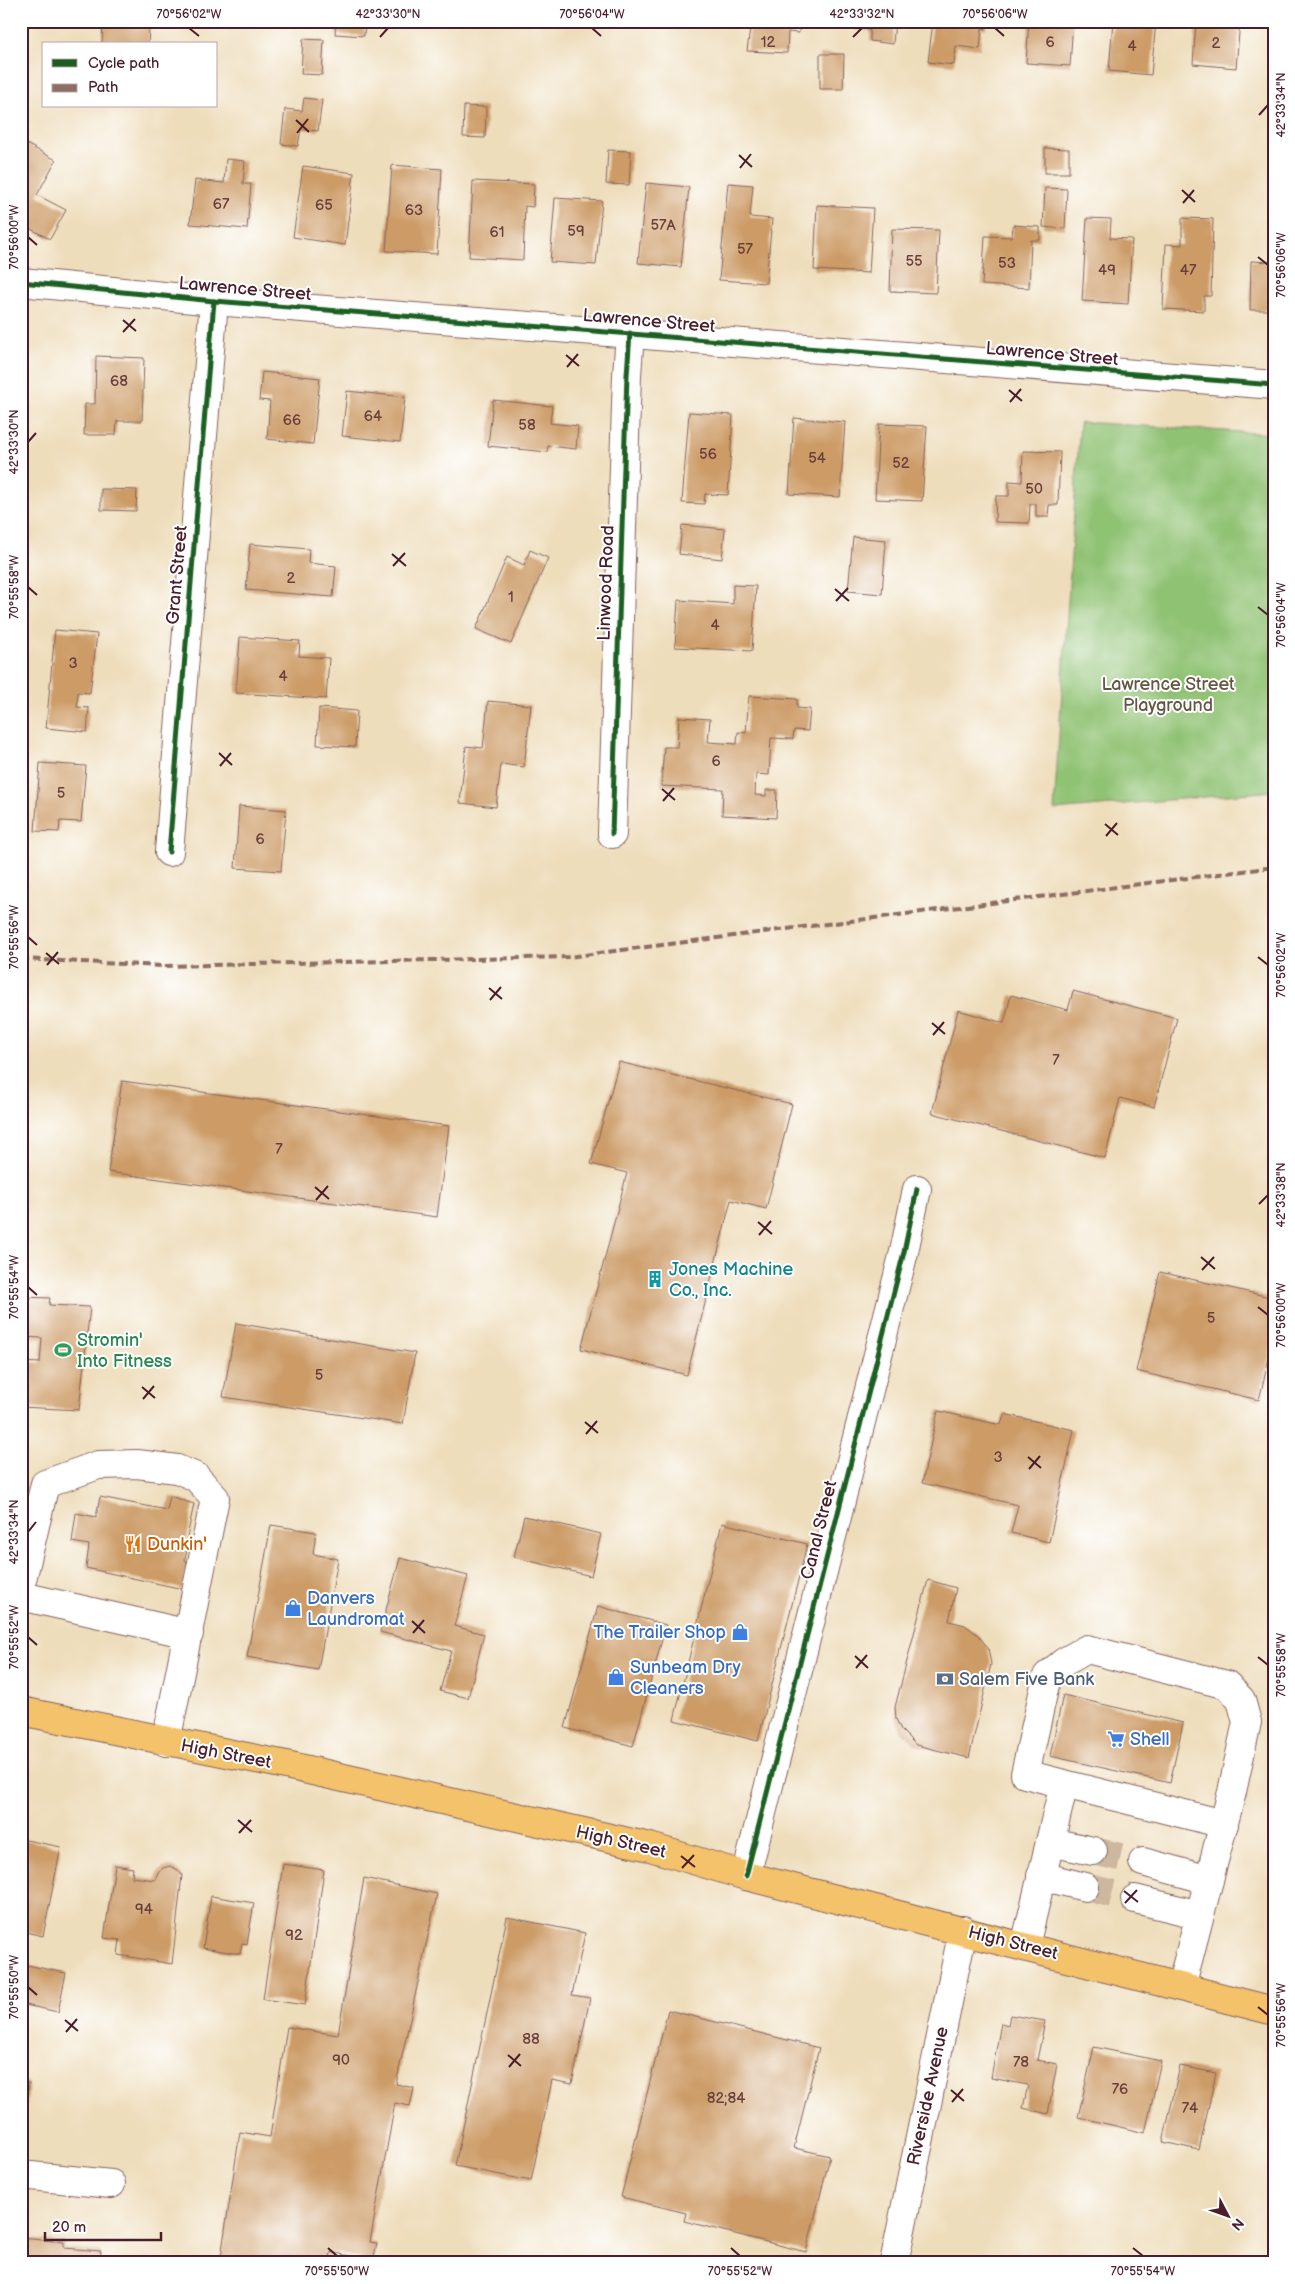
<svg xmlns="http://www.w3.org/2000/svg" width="1295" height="2284" font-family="'Balsamiq Sans',sans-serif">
  <rect width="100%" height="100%" fill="#fff"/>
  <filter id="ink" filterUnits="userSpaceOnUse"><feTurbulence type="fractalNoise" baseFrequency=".02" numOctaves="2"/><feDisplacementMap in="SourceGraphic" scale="10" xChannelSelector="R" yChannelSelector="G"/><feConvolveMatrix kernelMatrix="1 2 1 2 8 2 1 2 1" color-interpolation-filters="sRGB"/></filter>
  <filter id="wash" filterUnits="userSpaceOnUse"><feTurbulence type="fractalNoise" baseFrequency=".0096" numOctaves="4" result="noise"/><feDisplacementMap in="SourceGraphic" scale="20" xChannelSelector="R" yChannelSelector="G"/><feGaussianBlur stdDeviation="1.12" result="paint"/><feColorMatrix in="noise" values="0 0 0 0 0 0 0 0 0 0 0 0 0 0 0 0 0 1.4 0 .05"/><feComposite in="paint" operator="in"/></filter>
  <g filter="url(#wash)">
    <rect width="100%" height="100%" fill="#edb"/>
    <!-- green -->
    <path fill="#90c273" stroke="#6d704f" d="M1080,422L1274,434V791L1054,810Z"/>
    <g id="blocks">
      <!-- building -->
      <g fill="#cc9b66">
        <path d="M103,21H168L167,29L149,28L148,44H102Z"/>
        <path d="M336,21H365L364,36L335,34Z"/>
        <path d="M593,21H637L636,26Z"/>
        <path d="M663,21H714V26L663,23Z"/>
        <path d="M751,21H800L799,33L788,32L787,53L747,51Z"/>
        <path d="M855,21H895L893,44L870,41V30L854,29Z"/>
        <path d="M933,21H987L986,29L982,28L980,49L956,46L954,65L928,62Z"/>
        <path d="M1029,21H1073L1070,66L1026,63Z"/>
        <path d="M1113,21H1156L1151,75L1109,71Z"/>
        <path d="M1196,21H1240L1236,68L1193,64Z"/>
        <path d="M303,39L324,40L322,75L301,74Z"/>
        <path d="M820,54H844L843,89H820Z"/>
        <path d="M304,98L322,100L318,131L301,129L298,146L281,144L285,109L302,111Z"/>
        <path d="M464,106L486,107L485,138L463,137Z"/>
        <path d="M21,141L56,160L37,195L66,210L50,239L21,224Z"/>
        <path d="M1045,148L1069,149V173H1045Z"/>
        <path d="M608,150L631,151L629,185L606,184Z"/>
        <path d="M226,159L245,161L243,184H251L247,229L190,224L195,180L224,183Z"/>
        <path d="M392,165L442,169L437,254L386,251Z"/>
        <path d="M303,166L354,173L345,245L293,237Z"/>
        <path d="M473,181L534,184L533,207L525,206L523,260L469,257Z"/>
        <path d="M646,183L689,187L681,267L638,263Z"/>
        <path d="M728,183L753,185L750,217L772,219L766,283L719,280Z"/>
        <path d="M1045,188L1067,189L1065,229L1043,227Z"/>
        <path d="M555,198L602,201L596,265L550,262Z"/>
        <path d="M817,205L873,208L869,273L814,270Z"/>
        <path d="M1087,218L1111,219L1110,238L1132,239L1128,304L1082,301Z"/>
        <path d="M1182,218L1213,219L1211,296H1204V311L1163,309L1166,244L1182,245Z"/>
        <path d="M1013,225L1040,227V240H1031L1029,288L982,285L985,236L1012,237Z"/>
        <path d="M892,229L939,230L936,293L890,291Z"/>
        <path d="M1251,261L1274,262V323H1269V310H1250Z"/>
        <path d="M96,356L144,358L142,421H117L116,435H84L85,404H95Z"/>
        <path d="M262,372L320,378L313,444L267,439L270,401L259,400Z"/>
        <path d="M347,391L405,397L400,442L342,436Z"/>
        <path d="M493,400L552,406L550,423L578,426L576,449L548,446L547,452L488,446Z"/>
        <path d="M689,412L733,415L728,495L705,494L704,504L682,503Z"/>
        <path d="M794,418L845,422L840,497L789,494Z"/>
        <path d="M879,424L927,426L922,501L875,499Z"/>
        <path d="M1023,451L1060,452L1058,505H1049L1048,517H1036V504H1030L1029,523L995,522L996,496H1009V481L1022,482Z"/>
        <path d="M101,489L137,490L136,511L101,510Z"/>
        <path d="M682,525L725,529L722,559L679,554Z"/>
        <path d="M853,537L886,540L882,594L848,591Z"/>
        <path d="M250,544L309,549L308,563L336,566L333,597L246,590Z"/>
        <path d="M530,550L548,558L511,644L476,629L507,557L524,565Z"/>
        <path d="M733,585L756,586L752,651L675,647L678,600L733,604Z"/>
        <path d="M55,630L97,634L90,693L78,692L77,707L89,708L87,732L46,728Z"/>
        <path d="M240,637L300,641L299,656L329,658L326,699L236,693Z"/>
        <path d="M749,696L797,699V708L810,709L808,731L794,730L793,739L771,738L769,775L756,774L755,795L766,796V790H777L776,818L722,815L723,789L661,786L664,747H677L679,717L710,719L708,742L737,744L738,732L746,733Z"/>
        <path d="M488,701L531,705L524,767L501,764L496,807L460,803L466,746L483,748Z"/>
        <path d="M319,708L357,711L355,747L317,745Z"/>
        <path d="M40,763L86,766L81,822L60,821L59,832L35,831Z"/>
        <path d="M239,806L286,810L281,871L235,868Z"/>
        <path d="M1073,991L1177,1018L1154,1107L1120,1098L1105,1158L932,1113L958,1010L1004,1023L1011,995L1068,1010Z"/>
        <path d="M619,1062L792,1104L766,1209L731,1200L687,1375L581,1349L627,1173L591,1164Z"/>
        <path d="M122,1081L449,1126L437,1217L108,1172Z"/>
        <path d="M1160,1272L1274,1298V1337L1259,1400L1136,1371Z"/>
        <path d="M21,1297L50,1298L49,1305L90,1307L79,1410L21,1407V1362L40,1363L42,1338L21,1337Z"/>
        <path d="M236,1323L415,1353L403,1424L223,1397Z"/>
        <path d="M938,1411L1001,1425L1004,1414L1074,1430L1049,1542L1011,1533L1018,1505L922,1483Z"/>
        <path d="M170,1496L194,1504L186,1542L188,1545L185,1559L188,1564L183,1589L86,1568L89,1545L72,1542L76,1513L96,1517L100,1497L167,1510Z"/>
        <path d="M524,1516L601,1534L591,1576L514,1557Z"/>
        <path d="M722,1523L807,1544L758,1741L674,1720Z"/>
        <path d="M271,1525L316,1532L313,1554L338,1559L318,1670L247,1657Z"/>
        <path d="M400,1558L468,1576L454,1626L484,1634L468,1698L440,1691L451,1651L380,1632Z"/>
        <path d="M928,1580L956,1588L949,1621L965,1625L978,1635L988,1648L991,1664L969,1758L916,1745L901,1730L896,1719L895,1707Z"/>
        <path d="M598,1606L666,1625L633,1746L565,1728Z"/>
        <path d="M1063,1695L1183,1723L1170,1783L1050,1756Z"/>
        <path d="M21,1839L61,1847L43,1936L21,1931Z"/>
        <path d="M283,1864L324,1870L305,2005L263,1999Z"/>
        <path d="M115,1865L133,1868L132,1877L155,1880L158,1872L163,1868L170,1866L178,1870L182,1875L172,1964L118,1955L120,1940L104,1938Z"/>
        <path d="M364,1878L437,1894L396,2084L414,2088L410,2106L395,2103L370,2242L377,2243L373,2261L331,2252L329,2263H220L240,2132L270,2137L287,2027L338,2035Z"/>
        <path d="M211,1896L254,1903L247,1944L242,1943L240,1954L203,1948Z"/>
        <path d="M507,1917L585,1933L572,1995L590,1998L572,2084L552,2080L531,2181L455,2166Z"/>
        <path d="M27,1965L66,1973L58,2012L21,2004V1992Z"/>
        <path d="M668,2010L819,2048L794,2148L830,2156L806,2252L684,2221L686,2213L621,2197Z"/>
        <path d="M1010,2015L1045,2021L1037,2060L1057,2064L1048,2114L1023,2108L1028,2085L991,2078L1001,2023L1008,2025Z"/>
        <path d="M1094,2047L1161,2061L1145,2133L1078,2117Z"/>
        <path d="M1180,2066L1216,2073L1199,2150L1163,2142Z"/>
        <path d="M21,2082L29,2083L24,2130L21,2129Z"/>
        <path d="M21,2238L64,2242V2248L101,2251L100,2263H21Z"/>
      </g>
    </g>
  </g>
  <g filter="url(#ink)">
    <use href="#blocks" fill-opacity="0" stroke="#83625d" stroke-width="1"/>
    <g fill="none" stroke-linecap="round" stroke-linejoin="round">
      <!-- minor-tunnel -->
      <g stroke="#cdb79e" stroke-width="28" stroke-dasharray="28 14" stroke-linecap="butt">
        <path d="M1093,1851L1143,1862"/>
        <path d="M1085,1887L1135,1899"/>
      </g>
      <!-- minor casing -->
      <g stroke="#83625d" stroke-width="30">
        <g id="minor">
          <path d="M21,282L214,301L1274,385"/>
          <path d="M612,834L627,375L630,333"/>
          <path d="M169,852L214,301"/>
          <path d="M21,1584L45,1484L98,1465L137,1464L177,1469L196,1477L215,1498L166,1742"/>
          <path d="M21,1596L189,1634"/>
          <path d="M1064,1784L1224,1824"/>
          <path d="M1050,1842L1093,1851"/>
          <path d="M1143,1862L1209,1880"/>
          <path d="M746,1876L904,1252L917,1189"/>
          <path d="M1041,1876L1085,1887"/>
          <path d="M1135,1899L1200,1915"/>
          <path d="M1025,1946L1064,1784L1025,1774L1047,1676L1064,1662L1087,1649L1227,1685L1241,1700L1247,1722L1232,1792L1181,1987"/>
          <path d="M21,2175L111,2184"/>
          <path d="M894,2263L963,1930"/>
        </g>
      </g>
      <!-- major casing -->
      <g stroke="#83625d" stroke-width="30">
        <path id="major" d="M21,1711L286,1765L650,1847L746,1876L1274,2011"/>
      </g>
      <!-- minor -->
      <use href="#minor" stroke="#fff" stroke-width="28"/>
      <!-- major -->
      <use href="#major" stroke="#f3c26a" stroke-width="28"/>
      <!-- quiet -->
      <path stroke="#8d6e63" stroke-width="4" stroke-dasharray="8 4" stroke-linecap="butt" d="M21,959L163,966L568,957L1274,867"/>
      <!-- cycleway casing -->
      <g stroke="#fff" stroke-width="8">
        <g id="cycleway">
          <path d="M21,282L214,301L1274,385"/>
          <path d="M612,834L627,375L630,333"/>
          <path d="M169,852L214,301"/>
          <path d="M746,1876L904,1252L917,1189"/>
        </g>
      </g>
      <!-- cycleway -->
      <use href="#cycleway" stroke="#1b5e20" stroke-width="5"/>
    </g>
  </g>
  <!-- ticks -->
  <path fill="none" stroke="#4a1f2b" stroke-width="2" d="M189,28L199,36M592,28L601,36M995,28L1004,36M380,37L388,28M853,37L862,28M1259,115L1268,105M296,120L309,132M297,133L308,119M739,155L752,167M740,168L751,154M1182,190L1195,202M1183,203L1194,190M28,237L37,245M1258,257L1268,265M123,320L136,331M123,332L135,319M566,355L579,366M567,367L578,354M1009,390L1022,401M1010,402L1021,389M28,442L36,433M392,554L406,566M393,566L405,553M28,587L37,595M835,589L849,601M836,601L848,588M1258,607L1268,615M219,753L232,765M220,766L231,753M662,789L675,800M663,801L674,788M1105,824L1118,835M1106,836L1117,823M28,937L37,945M46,953L59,964M1258,957L1268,965M47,965L58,952M489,988L502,999M490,1000L501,987M932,1023L945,1034M933,1035L944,1022M315,1187L329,1199M316,1200L328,1186M1259,1204L1268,1195M758,1222L772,1234M759,1235L771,1221M1201,1257L1215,1269M1202,1270L1214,1257M28,1287L37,1295M1258,1307L1268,1315M142,1387L155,1398M143,1399L154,1386M585,1422L598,1433M586,1434L597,1421M1028,1457L1041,1468M1029,1469L1040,1456M28,1532L36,1522M412,1621L425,1633M413,1633L424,1620M28,1637L37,1645M855,1656L868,1668M1258,1657L1268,1665M856,1668L867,1655M238,1820L252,1832M239,1833L251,1820M681,1856L695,1867M682,1868L694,1855M1124,1891L1138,1902M1125,1903L1137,1890M28,1987L37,1995M1258,2007L1268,2015M65,2020L78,2031M66,2032L77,2019M508,2055L521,2066M509,2067L520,2054M951,2090L964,2101M952,2102L963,2089M328,2248L337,2256M731,2248L740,2256M1133,2248L1143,2256"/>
  <!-- icons -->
  <defs>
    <g id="building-bare" transform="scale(1.35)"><path d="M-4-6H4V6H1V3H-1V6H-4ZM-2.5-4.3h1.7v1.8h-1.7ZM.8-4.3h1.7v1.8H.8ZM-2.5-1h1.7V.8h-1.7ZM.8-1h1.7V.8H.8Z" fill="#0f9aa8" stroke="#fff" stroke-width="2.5" paint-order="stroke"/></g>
    <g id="stadium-bare" transform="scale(1.35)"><path d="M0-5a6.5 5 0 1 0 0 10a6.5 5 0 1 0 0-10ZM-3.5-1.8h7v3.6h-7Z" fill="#2e9e5b" stroke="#fff" stroke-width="2.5" paint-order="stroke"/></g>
    <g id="restaurant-bare" transform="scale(1.35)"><path d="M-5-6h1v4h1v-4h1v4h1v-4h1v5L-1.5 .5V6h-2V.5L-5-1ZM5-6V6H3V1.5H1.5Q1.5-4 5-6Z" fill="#e8710a" stroke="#fff" stroke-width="2.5" paint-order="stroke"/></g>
    <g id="shop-bare" transform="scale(1.35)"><path d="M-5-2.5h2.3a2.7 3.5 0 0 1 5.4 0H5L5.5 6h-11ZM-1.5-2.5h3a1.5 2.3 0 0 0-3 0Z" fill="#3f7fe0" stroke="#fff" stroke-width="2.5" paint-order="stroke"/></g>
    <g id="bank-bare" transform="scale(1.35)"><path d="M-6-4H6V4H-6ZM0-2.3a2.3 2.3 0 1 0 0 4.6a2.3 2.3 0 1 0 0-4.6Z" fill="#5c6f8a" stroke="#fff" stroke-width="2.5" paint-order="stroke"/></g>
    <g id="supermarket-bare" transform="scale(1.35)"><path d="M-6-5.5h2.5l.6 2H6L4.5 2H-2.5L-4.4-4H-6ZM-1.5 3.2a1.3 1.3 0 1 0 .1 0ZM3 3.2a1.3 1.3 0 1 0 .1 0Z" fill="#3f7fe0" stroke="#fff" stroke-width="2.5" paint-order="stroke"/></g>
  </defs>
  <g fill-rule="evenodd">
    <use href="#building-bare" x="655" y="1279"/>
    <use href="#stadium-bare" x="63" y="1350"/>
    <use href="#restaurant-bare" x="133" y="1544"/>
    <use href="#shop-bare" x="293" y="1608"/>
    <use href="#shop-bare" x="740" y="1632"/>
    <use href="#shop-bare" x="616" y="1677"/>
    <use href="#bank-bare" x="945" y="1679"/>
    <use href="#supermarket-bare" x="1116" y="1739"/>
  </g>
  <g text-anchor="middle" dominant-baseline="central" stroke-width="4" stroke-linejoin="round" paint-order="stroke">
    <!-- number labels -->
    <g font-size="15" fill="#6a3e3a">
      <text x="768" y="42">12</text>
      <text x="1050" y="42">6</text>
      <text x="1216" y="43">2</text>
      <text x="1132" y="46">4</text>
      <text x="221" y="204">67</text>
      <text x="324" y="205">65</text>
      <text x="414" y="210">63</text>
      <text x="663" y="225">57A</text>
      <text x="576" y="231">59</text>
      <text x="497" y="232">61</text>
      <text x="745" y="249">57</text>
      <text x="914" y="261">55</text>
      <text x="1007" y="263">53</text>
      <text x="1107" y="270">49</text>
      <text x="1188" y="270">47</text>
      <text x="119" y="381">68</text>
      <text x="373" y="416">64</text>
      <text x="292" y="420">66</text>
      <text x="527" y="425">58</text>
      <text x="708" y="454">56</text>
      <text x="817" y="458">54</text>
      <text x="901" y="463">52</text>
      <text x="1034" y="489">50</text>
      <text x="291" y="578">2</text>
      <text x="511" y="597">1</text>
      <text x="715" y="625">4</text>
      <text x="73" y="663">3</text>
      <text x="283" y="676">4</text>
      <text x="716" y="761">6</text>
      <text x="61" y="793">5</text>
      <text x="260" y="839">6</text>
      <text x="1056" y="1060">7</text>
      <text x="279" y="1149">7</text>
      <text x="1211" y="1318">5</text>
      <text x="319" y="1375">5</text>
      <text x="998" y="1457">3</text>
      <text x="144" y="1909">94</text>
      <text x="294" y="1935">92</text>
      <text x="531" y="2039">88</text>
      <text x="341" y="2060">90</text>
      <text x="1021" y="2062">78</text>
      <text x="1120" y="2089">76</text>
      <text x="726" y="2098">82;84</text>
      <text x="1190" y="2108">74</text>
    </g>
    <!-- street labels -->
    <g font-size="18" fill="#4a1f2b" stroke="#fff">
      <text transform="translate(245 289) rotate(5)">Lawrence Street</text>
      <text transform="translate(649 321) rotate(5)">Lawrence Street</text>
      <text transform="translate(1052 354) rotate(5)">Lawrence Street</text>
      <text transform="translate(177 575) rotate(-85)">Grant Street</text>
      <text transform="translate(606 583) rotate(-88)">Linwood Road</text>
      <text transform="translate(819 1530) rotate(-76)">Canal Street</text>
      <text transform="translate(226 1754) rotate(11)">High Street</text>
      <text transform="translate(621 1842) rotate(13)">High Street</text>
      <text transform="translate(1013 1943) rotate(14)">High Street</text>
      <text transform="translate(928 2096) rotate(-78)">Riverside Avenue</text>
    </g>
    <!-- park labels -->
    <g font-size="18" fill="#625844" stroke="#fff">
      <text x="1168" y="684">Lawrence Street<tspan x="1168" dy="21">Playground</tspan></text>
    </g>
    <!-- culture labels -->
    <g font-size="18" fill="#0d838f" stroke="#fff" text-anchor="start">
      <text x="669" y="1269">Jones Machine<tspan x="669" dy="21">Co., Inc.</tspan></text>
    </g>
    <!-- leisure labels -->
    <g font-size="18" fill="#27864d" stroke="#fff" text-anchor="start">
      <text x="77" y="1340">Stromin'<tspan x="77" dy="21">Into Fitness</tspan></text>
    </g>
    <!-- food labels -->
    <g font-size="18" fill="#c56008" stroke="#fff" text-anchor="start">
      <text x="147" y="1544">Dunkin'</text>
    </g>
    <!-- shop labels -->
    <g font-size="18" fill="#366cbe" stroke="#fff" text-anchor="start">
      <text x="307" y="1598">Danvers<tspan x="307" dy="21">Laundromat</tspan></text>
      <text x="726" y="1632" text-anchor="end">The Trailer Shop</text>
      <text x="630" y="1667">Sunbeam Dry<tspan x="630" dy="21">Cleaners</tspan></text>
      <text x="1130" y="1739">Shell</text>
    </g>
    <!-- service labels -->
    <g font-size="18" fill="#4e5e75" stroke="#fff" text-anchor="start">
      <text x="959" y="1679">Salem Five Bank</text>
    </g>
  </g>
  <!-- margin -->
  <rect width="1295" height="2284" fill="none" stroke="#fff" stroke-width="55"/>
  <!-- legend -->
  <rect x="42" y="42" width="175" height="65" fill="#ffffff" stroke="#b7a5aa"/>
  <rect x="52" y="59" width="25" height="8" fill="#1b5e20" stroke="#b7a5aa"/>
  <text x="88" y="68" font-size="15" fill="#4a1f2b">Cycle path</text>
  <rect x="52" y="84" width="25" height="8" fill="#8d6e63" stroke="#b7a5aa"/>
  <text x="88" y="92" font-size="15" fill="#4a1f2b">Path</text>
  <!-- north arrow -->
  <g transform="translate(1228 2216) rotate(131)" stroke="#ffffff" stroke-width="4" paint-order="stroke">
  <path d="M0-4L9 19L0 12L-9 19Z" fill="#4a1f2b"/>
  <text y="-8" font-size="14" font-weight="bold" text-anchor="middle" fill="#4a1f2b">N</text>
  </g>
  <!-- scale -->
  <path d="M45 2232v8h116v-8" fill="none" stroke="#4a1f2b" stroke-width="2.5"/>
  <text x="52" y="2232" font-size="15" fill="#4a1f2b" stroke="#ffffff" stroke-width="4" paint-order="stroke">20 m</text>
  <rect x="28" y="28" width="1240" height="2228" fill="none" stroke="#4a1f2b" stroke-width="2"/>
  <g font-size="12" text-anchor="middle" fill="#4a1f2b">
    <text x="189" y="18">70°56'02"W</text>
    <text x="388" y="18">42°33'30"N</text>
    <text x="592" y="18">70°56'04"W</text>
    <text x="862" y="18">42°33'32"N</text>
    <text x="995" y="18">70°56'06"W</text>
    <text transform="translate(1281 105) rotate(-90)" y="4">42°33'34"N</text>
    <text transform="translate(14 237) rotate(-90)" y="4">70°56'00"W</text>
    <text transform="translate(1281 265) rotate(-90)" y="4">70°56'06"W</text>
    <text transform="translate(14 442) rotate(-90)" y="4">42°33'30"N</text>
    <text transform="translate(14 587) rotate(-90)" y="4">70°55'58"W</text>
    <text transform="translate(1281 615) rotate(-90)" y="4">70°56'04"W</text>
    <text transform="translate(14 937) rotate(-90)" y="4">70°55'56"W</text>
    <text transform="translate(1281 965) rotate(-90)" y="4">70°56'02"W</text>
    <text transform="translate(1281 1195) rotate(-90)" y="4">42°33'38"N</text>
    <text transform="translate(14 1287) rotate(-90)" y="4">70°55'54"W</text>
    <text transform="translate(1281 1315) rotate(-90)" y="4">70°56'00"W</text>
    <text transform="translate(14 1532) rotate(-90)" y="4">42°33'34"N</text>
    <text transform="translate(14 1637) rotate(-90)" y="4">70°55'52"W</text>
    <text transform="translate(1281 1665) rotate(-90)" y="4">70°55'58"W</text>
    <text transform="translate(14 1987) rotate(-90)" y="4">70°55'50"W</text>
    <text transform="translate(1281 2015) rotate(-90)" y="4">70°55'56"W</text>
    <text x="337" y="2275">70°55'50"W</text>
    <text x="740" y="2275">70°55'52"W</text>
    <text x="1143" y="2275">70°55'54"W</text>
  </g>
</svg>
